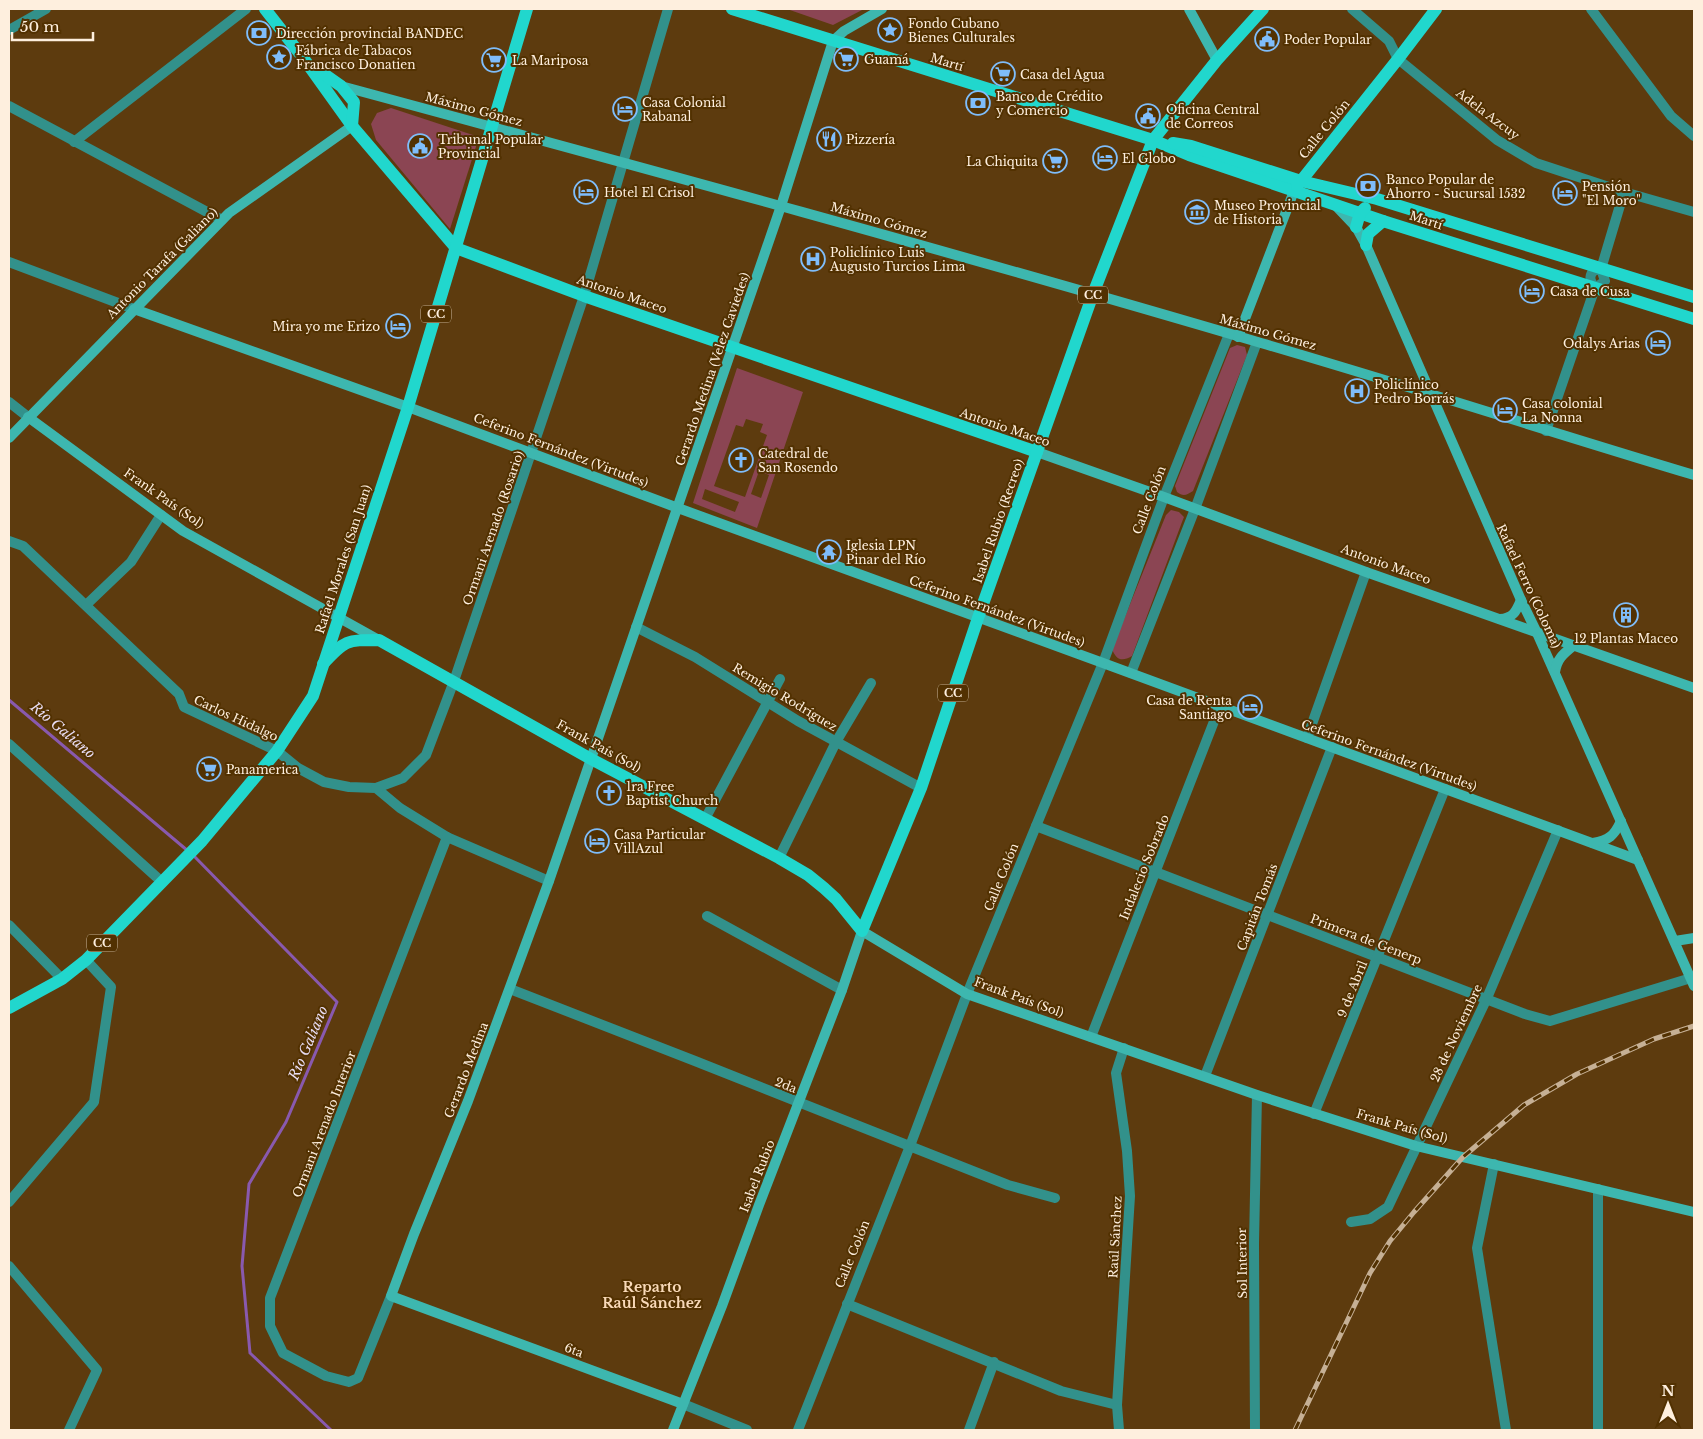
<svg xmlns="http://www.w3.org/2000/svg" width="1703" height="1439" font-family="'Libre Baskerville',serif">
  <rect width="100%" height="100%" fill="#5d3b0e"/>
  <!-- green -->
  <g fill="#8b4553" fill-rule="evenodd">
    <path d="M787,9H864L833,25Z"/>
    <path d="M391,108L479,137L450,229L376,140L371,124L377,113Z"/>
    <path d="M1237,345L1245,347L1247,355L1193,491C1187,495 1183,497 1177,492L1175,486L1230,348Z"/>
    <path d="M737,368L803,392L757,528L693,503ZM746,419L763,424L760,432L767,435L745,497L714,486L736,425L743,427ZM759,471L769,475L761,498L751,494ZM705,489L739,502L735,512L702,499Z"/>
    <path d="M1171,510L1179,512L1184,517L1182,522L1132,656C1122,662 1116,660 1112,649L1166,515Z"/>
  </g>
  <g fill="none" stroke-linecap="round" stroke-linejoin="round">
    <!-- stream -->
    <g stroke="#8959ae" stroke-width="3">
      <path d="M9,700L188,851"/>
      <path d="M193,855L337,1002L286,1122L249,1184L242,1266L250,1353L331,1430"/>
    </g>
    <!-- street -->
    <g stroke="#32918b" stroke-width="10">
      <path d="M1352,9L1389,41L1398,59L1497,140L1536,163L1624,192L1694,212"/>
      <path d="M1591,9L1671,116L1694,136"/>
      <path d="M9,30L46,9"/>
      <path d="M9,106L222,220"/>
      <path d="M74,142L246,9"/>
      <path d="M9,262L134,309"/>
      <path d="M1595,288C1591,282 1588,278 1593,271L1601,269"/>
      <path d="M9,402L28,417"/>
      <path d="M1546,431L1595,288L1605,281L1601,269L1624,192"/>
      <path d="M9,541L23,546L179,694L184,707L277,751L298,768L324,782L349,787L376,788L400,808L447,837L549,881"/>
      <path d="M86,605L131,562L161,515"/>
      <path d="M636,627L695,657L798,721L921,788"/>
      <path d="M1131,673L1195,509L1257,342"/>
      <path d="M1307,738L1366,572"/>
      <path d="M9,744L162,882"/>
      <path d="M376,788L403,778L426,755L454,681L584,296L668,9"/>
      <path d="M705,819L780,679"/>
      <path d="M1036,826L1525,1014L1550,1021L1691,978"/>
      <path d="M779,858L836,742L871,683"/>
      <path d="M707,916L842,990"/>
      <path d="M9,925L62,979"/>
      <path d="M510,989L695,1061L1008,1185L1055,1198"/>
      <path d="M1091,1037L1220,706"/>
      <path d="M1205,1076L1332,747"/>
      <path d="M1314,1114L1445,789"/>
      <path d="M1494,1164L1477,1248L1506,1430"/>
      <path d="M9,1202L94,1102L111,987L86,960"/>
      <path d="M1351,1222L1370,1219L1388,1207L1487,998L1558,830"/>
      <path d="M9,1266L97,1370L69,1430"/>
      <path d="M391,1296L358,1378L349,1382L326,1376L283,1353L270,1326V1298L447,837"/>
      <path d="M847,1304L1061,1391L1117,1405"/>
      <path d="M683,1404L747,1430"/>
      <path d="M798,1430L910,1146L967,994L1103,663L1164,497L1229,334"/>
      <path d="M969,1430L994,1362"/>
      <path d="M1119,1430L1117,1405L1130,1196L1127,1151L1116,1073L1124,1048"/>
      <path d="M1255,1430L1254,1243L1257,1095"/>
      <path d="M1598,1430V1189"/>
    </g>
    <!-- secondary -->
    <g stroke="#3db7af" stroke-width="10">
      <path d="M1189,9L1217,60"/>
      <path d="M341,86C648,169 956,253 1261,343C1406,385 1550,432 1694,475"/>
      <path d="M1337,207L1356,227L1366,245L1521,600L1537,633L1694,986"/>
      <path d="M134,309L408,407L678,508L1103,663L1638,860"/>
      <path d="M1238,337L1294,191"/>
      <path d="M28,417L183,531L379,640"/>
      <path d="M9,438L229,213L352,126"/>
      <path d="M1037,452L1164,497L1366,572L1694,688"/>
      <path d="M1500,619C1513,618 1516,612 1521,600"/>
      <path d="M1555,672C1557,659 1563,654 1573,646"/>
      <path d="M1593,843C1609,840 1614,836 1621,821"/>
      <path d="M1675,941L1694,938"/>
      <path d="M683,1404L391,1296L414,1234L468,1101L549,881L781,206L833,41L844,31L882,9"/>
      <path d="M673,1430L722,1306L759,1205L842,990L862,931L967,994L1257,1095L1416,1146L1694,1212"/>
    </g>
    <!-- primary -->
    <g stroke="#21d7cd" stroke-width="12">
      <path d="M265,9L304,59L352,126L456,248L584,296L1037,452"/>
      <path d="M732,9L1153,140L1189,155L1383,221L1694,319"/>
      <path d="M314,67L341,86L354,102L352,126"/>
      <path d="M1173,143L1191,146L1301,181L1377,199L1694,297"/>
      <path d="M1297,186L1398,59L1436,9"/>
      <path d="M1356,227L1360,213L1365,208"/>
      <path d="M1366,245L1368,234L1383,221"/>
      <path d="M323,664C345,640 346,640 379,640L591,759L779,858L808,875L824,888L836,899L862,931L921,788L978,618L1093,294L1153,140L1217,60L1263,9"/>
      <path d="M9,1008L62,979L86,960L202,841L277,751L313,696L408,407L527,9"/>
    </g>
    <!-- rail casing -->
    <g stroke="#c6b095" stroke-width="5">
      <path id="rail" d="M1295,1430L1370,1273L1390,1241L1414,1212L1463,1157L1524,1105L1577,1074L1654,1039L1694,1026"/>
    </g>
    <!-- rail -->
    <use href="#rail" stroke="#523101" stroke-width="3" stroke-dasharray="9" stroke-linecap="butt"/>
  </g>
  <!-- icons -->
  <defs>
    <g id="sight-ring" transform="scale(1.25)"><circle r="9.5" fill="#523101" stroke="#7fbdfa" stroke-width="1.5"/><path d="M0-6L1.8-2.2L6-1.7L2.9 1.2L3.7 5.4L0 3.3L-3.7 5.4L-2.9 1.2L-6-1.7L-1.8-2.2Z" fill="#7fbdfa"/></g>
    <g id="bank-ring" transform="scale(1.25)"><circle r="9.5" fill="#523101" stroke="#7fbdfa" stroke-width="1.5"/><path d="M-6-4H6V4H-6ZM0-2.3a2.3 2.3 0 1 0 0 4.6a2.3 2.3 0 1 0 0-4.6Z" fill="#7fbdfa"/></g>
    <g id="civic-ring" transform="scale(1.25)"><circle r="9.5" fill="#523101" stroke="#7fbdfa" stroke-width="1.5"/><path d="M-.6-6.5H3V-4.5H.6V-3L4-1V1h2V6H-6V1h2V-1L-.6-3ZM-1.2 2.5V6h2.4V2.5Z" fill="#7fbdfa"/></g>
    <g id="supermarket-ring" transform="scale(1.25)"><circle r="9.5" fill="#523101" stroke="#7fbdfa" stroke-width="1.5"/><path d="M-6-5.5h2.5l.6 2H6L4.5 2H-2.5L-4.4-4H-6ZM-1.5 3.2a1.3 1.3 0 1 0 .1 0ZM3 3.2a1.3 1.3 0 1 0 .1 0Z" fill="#7fbdfa"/></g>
    <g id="hotel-ring" transform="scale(1.25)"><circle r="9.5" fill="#523101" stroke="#7fbdfa" stroke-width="1.5"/><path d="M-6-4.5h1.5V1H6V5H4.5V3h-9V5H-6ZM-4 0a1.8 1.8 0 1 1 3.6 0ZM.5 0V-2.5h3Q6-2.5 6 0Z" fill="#7fbdfa"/></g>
    <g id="restaurant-ring" transform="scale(1.25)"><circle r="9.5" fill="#523101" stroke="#7fbdfa" stroke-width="1.5"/><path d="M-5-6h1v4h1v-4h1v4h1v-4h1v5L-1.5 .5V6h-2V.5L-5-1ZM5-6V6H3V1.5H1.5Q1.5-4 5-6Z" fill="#7fbdfa"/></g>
    <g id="museum-ring" transform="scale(1.25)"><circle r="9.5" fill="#523101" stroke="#7fbdfa" stroke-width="1.5"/><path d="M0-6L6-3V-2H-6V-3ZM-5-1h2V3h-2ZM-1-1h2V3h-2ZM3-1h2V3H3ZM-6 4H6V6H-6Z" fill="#7fbdfa"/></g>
    <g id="hospital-ring" transform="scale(1.25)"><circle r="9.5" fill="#523101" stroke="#7fbdfa" stroke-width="1.5"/><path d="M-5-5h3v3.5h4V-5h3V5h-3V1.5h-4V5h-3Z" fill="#7fbdfa"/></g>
    <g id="church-ring" transform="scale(1.25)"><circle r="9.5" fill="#523101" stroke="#7fbdfa" stroke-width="1.5"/><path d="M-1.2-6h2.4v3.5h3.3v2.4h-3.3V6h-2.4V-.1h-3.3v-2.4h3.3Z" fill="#7fbdfa"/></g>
    <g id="temple-ring" transform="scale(1.25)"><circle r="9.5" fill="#523101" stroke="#7fbdfa" stroke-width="1.5"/><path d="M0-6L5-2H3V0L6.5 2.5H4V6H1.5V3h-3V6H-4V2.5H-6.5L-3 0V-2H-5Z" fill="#7fbdfa"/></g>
    <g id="building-ring" transform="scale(1.25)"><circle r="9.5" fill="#523101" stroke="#7fbdfa" stroke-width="1.5"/><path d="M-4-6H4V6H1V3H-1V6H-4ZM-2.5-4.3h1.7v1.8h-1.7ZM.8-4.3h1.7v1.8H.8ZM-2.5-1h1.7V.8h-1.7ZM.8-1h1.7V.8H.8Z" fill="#7fbdfa"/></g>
  </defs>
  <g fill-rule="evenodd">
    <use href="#sight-ring" x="890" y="30"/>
    <use href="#bank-ring" x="259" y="33"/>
    <use href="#civic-ring" x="1267" y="39"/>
    <use href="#sight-ring" x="279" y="57"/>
    <use href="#supermarket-ring" x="846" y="59"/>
    <use href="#supermarket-ring" x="494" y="60"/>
    <use href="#supermarket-ring" x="1003" y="74"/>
    <use href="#bank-ring" x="978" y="103"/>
    <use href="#hotel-ring" x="625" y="109"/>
    <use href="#civic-ring" x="1148" y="116"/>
    <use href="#restaurant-ring" x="829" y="139"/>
    <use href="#civic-ring" x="420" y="146"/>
    <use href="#hotel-ring" x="1105" y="158"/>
    <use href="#supermarket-ring" x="1055" y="161"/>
    <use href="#bank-ring" x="1368" y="186"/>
    <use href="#hotel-ring" x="586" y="192"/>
    <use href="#hotel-ring" x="1565" y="193"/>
    <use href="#museum-ring" x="1197" y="212"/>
    <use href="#hospital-ring" x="813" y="259"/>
    <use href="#hotel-ring" x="1532" y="291"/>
    <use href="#hotel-ring" x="398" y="326"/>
    <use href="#hotel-ring" x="1658" y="343"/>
    <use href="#hospital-ring" x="1357" y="391"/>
    <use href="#hotel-ring" x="1505" y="410"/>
    <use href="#church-ring" x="741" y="460"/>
    <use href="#temple-ring" x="829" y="552"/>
    <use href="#building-ring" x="1626" y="615"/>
    <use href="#hotel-ring" x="1250" y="707"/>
    <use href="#supermarket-ring" x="209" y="769"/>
    <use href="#church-ring" x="609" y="793"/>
    <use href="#hotel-ring" x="597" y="841"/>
  </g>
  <g text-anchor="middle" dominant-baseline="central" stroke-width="4" stroke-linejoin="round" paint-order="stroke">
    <!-- shield labels -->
    <g fill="#523101" stroke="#cab69c" stroke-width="1">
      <rect x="1078" y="286.5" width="30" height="17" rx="4"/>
      <rect x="421" y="305.5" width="30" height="17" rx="4"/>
      <rect x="938" y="684.5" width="30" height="17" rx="4"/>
      <rect x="87" y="934.5" width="30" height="17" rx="4"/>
    </g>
    <g font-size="11" font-weight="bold" fill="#feefde">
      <text x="1093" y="295">CC</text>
      <text x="436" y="314">CC</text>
      <text x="953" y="693">CC</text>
      <text x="102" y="943">CC</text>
    </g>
    <!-- poi labels -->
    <g font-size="12" fill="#feefde" stroke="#523101" text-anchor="start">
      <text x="908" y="23">Fondo Cubano<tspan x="908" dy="14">Bienes Culturales</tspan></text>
      <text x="276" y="33">Dirección provincial BANDEC</text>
      <text x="1284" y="39">Poder Popular</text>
      <text x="296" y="50">Fábrica de Tabacos<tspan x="296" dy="14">Francisco Donatien</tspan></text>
      <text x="864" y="59">Guamá</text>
      <text x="512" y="60">La Mariposa</text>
      <text x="1020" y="74">Casa del Agua</text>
      <text x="996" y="96">Banco de Crédito<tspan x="996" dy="14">y Comercio</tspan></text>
      <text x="642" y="102">Casa Colonial<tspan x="642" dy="14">Rabanal</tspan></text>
      <text x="1166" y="109">Oficina Central<tspan x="1166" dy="14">de Correos</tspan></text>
      <text x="438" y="139">Tribunal Popular<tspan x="438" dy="14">Provincial</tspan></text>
      <text x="846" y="139">Pizzería</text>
      <text x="1122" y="158">El Globo</text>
      <text x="1038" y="161" text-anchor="end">La Chiquita</text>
      <text x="1386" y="179">Banco Popular de<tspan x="1386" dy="14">Ahorro - Sucursal 1532</tspan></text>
      <text x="1582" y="186">Pensión<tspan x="1582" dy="14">"El Moro"</tspan></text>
      <text x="604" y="192">Hotel El Crisol</text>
      <text x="1214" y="205">Museo Provincial<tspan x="1214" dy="14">de Historia</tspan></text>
      <text x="830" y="252">Policlínico Luis<tspan x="830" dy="14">Augusto Turcios Lima</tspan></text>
      <text x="1550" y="291">Casa de Cusa</text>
      <text x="380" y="326" text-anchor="end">Mira yo me Erizo</text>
      <text x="1640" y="343" text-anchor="end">Odalys Arias</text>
      <text x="1374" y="384">Policlínico<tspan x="1374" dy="14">Pedro Borrás</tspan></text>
      <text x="1522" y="403">Casa colonial<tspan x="1522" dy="14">La Nonna</tspan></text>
      <text x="758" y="453">Catedral de<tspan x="758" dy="14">San Rosendo</tspan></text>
      <text x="846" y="545">Iglesia LPN<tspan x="846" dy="14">Pinar del Río</tspan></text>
      <text x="1626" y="638" text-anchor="middle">12 Plantas Maceo</text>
      <text x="1232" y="700" text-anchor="end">Casa de Renta<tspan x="1232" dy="14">Santiago</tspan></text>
      <text x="226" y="769">Panamerica</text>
      <text x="626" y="786">1ra Free<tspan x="626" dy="14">Baptist Church</tspan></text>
      <text x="614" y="834">Casa Particular<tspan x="614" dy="14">VillAzul</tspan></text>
    </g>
    <!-- street labels -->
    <g font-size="12" fill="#feefde" stroke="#523101">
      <text transform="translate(947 62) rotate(17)">Martí</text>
      <text transform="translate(474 109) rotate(15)">Máximo Gómez</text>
      <text transform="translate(1488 114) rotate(37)">Adela Azcuy</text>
      <text transform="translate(1324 129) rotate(-51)">Calle Colón</text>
      <text transform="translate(879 220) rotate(16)">Máximo Gómez</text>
      <text transform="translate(1426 220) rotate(18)">Martí</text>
      <text transform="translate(162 263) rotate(-45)">Antonio Tarafa (Galiano)</text>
      <text transform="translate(622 294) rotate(19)">Antonio Maceo</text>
      <text transform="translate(1268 332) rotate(16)">Máximo Gómez</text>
      <text transform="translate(712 369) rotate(-71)">Gerardo Medina (Velez Caviedes)</text>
      <text transform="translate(1005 427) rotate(19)">Antonio Maceo</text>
      <text transform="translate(561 450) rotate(21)">Ceferino Fernández (Virtudes)</text>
      <text transform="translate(164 498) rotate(35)">Frank País (Sol)</text>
      <text transform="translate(1149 500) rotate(-69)">Calle Colón</text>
      <text transform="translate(998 521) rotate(-71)">Isabel Rubio (Recreo)</text>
      <text transform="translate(493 528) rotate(-71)">Ormani Arenado (Rosario)</text>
      <text transform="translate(343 559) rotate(-72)">Rafael Morales (San Juan)</text>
      <text transform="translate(1386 564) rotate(20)">Antonio Maceo</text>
      <text transform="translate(1529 586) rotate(65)">Rafael Ferro (Coloma)</text>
      <text transform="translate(997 611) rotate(20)">Ceferino Fernández (Virtudes)</text>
      <text transform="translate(785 697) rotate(31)">Remigio Rodríguez</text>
      <text transform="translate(236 718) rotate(25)">Carlos Hidalgo</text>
      <text transform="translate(599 746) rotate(29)">Frank País (Sol)</text>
      <text transform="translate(1389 755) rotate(20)">Ceferino Fernández (Virtudes)</text>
      <text transform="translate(1144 867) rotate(-68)">Indalecio Sobrado</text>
      <text transform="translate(1001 877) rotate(-68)">Calle Colón</text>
      <text transform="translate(1257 907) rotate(-69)">Capitán Tomás</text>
      <text transform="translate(1366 939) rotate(21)">Primera de Generp</text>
      <text transform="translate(1352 989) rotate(-68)">9 de Abril</text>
      <text transform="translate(1019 997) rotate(20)">Frank País (Sol)</text>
      <text transform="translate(1456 1033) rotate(-65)">28 de Noviembre</text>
      <text transform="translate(466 1070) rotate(-69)">Gerardo Medina</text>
      <text transform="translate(786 1085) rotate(22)">2da</text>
      <text transform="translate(324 1124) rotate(-69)">Ormani Arenado Interior</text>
      <text transform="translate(1402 1126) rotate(16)">Frank País (Sol)</text>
      <text transform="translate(757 1176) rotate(-69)">Isabel Rubio</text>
      <text transform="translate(1115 1237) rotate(-87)">Raúl Sánchez</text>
      <text transform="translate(852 1254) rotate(-68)">Calle Colón</text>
      <text transform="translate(1242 1263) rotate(-91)">Sol Interior</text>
      <text transform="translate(574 1350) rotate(21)">6ta</text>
    </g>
    <!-- water labels -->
    <g font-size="14" font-style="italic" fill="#e9ddf4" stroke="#523101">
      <text transform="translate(63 730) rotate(40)">Río Galiano</text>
      <text transform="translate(308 1043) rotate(-67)">Río Galiano</text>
    </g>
    <!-- neighbourhood labels -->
    <g font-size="14" font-weight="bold" fill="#f8d9b8" stroke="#523101">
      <text x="652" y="1287">Reparto<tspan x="652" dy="16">Raúl Sánchez</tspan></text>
    </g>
  </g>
  <!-- border -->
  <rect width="1703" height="1439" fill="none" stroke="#feefde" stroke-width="20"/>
  <!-- north arrow -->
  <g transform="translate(1668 1404)" stroke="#523101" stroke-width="4" paint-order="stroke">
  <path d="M0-4L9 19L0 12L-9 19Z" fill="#feefde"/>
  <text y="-8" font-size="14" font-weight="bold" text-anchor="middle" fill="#feefde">N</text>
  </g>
  <!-- scale -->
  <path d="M12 32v8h81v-8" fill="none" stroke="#feefde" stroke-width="2.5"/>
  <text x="20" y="32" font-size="15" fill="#feefde" stroke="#523101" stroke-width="4" paint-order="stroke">50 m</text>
</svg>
